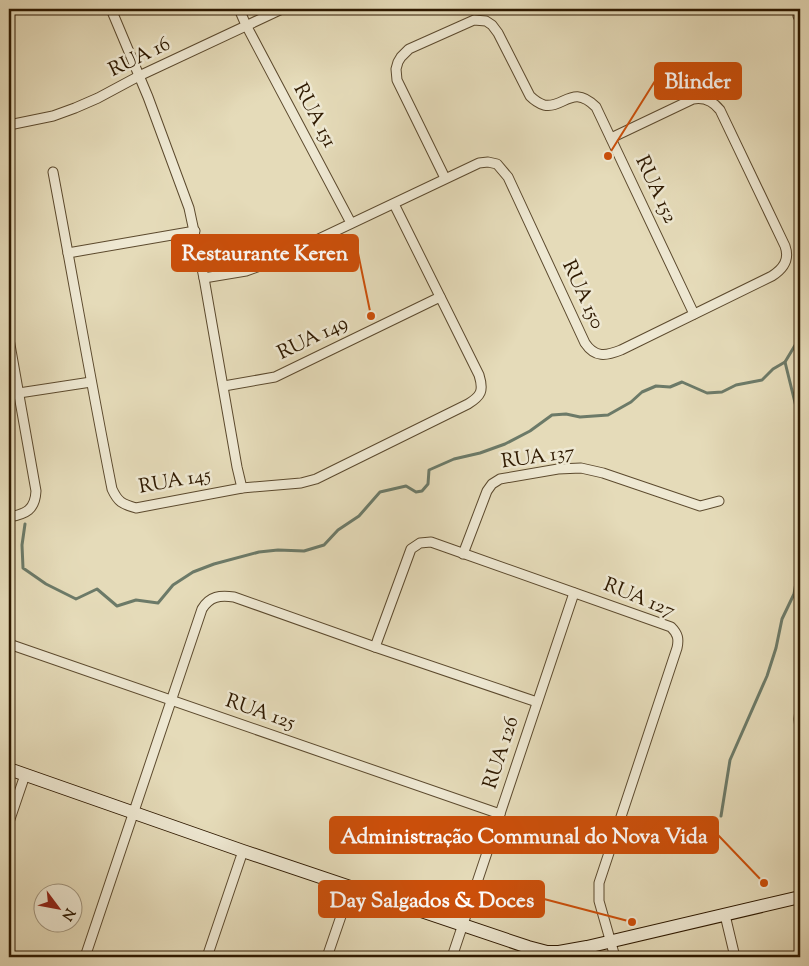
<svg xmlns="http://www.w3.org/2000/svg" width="809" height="966" font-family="'Sorts Mill Goudy',serif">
  <rect width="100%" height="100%" fill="#e5dbb9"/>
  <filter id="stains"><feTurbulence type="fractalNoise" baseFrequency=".004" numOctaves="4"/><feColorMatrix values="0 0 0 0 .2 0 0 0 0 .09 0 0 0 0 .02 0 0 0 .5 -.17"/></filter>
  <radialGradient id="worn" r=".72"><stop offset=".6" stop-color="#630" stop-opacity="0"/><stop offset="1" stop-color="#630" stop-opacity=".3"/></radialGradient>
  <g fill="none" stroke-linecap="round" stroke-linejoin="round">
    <!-- stream -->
    <g stroke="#6c7a68" stroke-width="3">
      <path d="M785,362L800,423"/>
      <path d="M25,524L22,545L23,568L46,584L76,599L97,589L117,606L136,600L158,603L173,585L193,572L214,564L259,552L278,550L304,551L324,545L338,530L359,516L380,492L406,486L416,492L422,491L428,484L429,470L454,459L480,453L505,444L530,431L552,415L566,414L580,417L608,415L631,402L642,392L656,386L670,387L682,382L707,393L722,392L736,385L762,380L773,369L785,362L800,337"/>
      <path d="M721,816L730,760L767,676L776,648L782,619L794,594L800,560"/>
    </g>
    <!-- street casing -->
    <g stroke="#5c4a2e" stroke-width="11">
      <g id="street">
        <path d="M111,9L148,97L189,208L204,278L237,467L242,488"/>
        <path d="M239,9L246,25L351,223"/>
        <path d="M798,16L800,12"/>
        <path d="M9,125L53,116L75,108L98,98L139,76L282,9"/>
        <path d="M53,172C73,278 91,383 112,489C118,502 122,504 136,508L242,488L301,483L316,479L468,404C481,396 484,391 479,375L394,204"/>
        <path d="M445,178L397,80L396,69L398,62L401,57L409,49L474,20L486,21L492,25L498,33L530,96C534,100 538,103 544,105C564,109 572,83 596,107L694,314"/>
        <path d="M68,253L195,231"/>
        <path d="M204,278L246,271L268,263L479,163L488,162L497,164L508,177L585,343C595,358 606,356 621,350L772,276C783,269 790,260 785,246L720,110C713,101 704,97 693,99L611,138"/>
        <path d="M9,339L36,491C35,510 26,514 9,517"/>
        <path d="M224,386L275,377L440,297"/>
        <path d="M9,396L19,393L91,382"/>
        <path d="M463,554L487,491L492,484L500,479L558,469L581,468L603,473L700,506L719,501"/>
        <path d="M9,644L500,814"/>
        <path d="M375,647L411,549L420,543L431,542L671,627C678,634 679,639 677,648L599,883V901L615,957"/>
        <path d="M800,709L799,719L800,730"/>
        <path d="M9,822L25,775"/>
        <path d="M725,915L735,957"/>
        <path d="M85,957L202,609C210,596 220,595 234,597L375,647L537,702"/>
        <path d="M207,957L243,851"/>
        <path d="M327,957L351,887"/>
        <path d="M452,957L574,593"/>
      </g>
    </g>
    <!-- secondary casing -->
    <g stroke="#2e1900" stroke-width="14">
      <path id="secondary" d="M9,769L243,851L528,947L547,952H559L587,947L800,897"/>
    </g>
    <!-- street -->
    <use href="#street" stroke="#eee8d2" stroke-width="9"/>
    <!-- secondary -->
    <use href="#secondary" stroke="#eee8d2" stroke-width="12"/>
  </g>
  <g text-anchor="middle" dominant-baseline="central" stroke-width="5" stroke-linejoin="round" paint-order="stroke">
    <!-- street labels -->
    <g font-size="20" fill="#2e1900" stroke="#eee8d2">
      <text transform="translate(140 58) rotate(-26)">RUA 16</text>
      <text transform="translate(314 116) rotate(62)">RUA 151</text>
      <text transform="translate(655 190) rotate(65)">RUA 152</text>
      <text transform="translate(582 295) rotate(65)">RUA 150</text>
      <text transform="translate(313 339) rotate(-26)">RUA 149</text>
      <text transform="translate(538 458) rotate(-8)">RUA 137</text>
      <text transform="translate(175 482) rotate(-10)">RUA 145</text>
      <text transform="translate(639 599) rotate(22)">RUA 127</text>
      <text transform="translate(260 713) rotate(19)">RUA 125</text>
      <text transform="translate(502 753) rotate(-72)">RUA 126</text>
    </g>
  </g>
  <!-- callouts -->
  <path fill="none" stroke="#cc4f0a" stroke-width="2" d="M608 156L655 81M371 316L358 253M764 883L718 835M632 922L544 899"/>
  <g fill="#cc4f0a" stroke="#eee8d2" stroke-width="2">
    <circle cx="608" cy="156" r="5"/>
    <circle cx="371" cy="316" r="5"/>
    <circle cx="764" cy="883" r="5"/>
    <circle cx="632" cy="922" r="5"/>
  </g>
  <g fill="#cc4f0a" stroke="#cc4f0a" stroke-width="2">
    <rect x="655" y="63" width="86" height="36" rx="5"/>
    <rect x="172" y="235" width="186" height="36" rx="5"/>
    <rect x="330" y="817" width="388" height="36" rx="5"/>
    <rect x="319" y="881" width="225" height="36" rx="5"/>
  </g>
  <g font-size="21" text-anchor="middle" font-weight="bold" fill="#fff">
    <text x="698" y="88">Blinder</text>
    <text x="265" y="260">Restaurante Keren</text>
    <text x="524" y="843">Administração Communal do Nova Vida</text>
    <text x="432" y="907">Day Salgados &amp; Doces</text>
  </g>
  <!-- margin -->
  <rect width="809" height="966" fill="none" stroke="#e5dbb9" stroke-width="30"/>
  <rect x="10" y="10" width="789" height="946" fill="none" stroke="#2e1900" stroke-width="2.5"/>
  <rect x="15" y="15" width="779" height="936" fill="none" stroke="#2e1900"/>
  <!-- north arrow -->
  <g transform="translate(58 908) rotate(122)"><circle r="24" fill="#eee8d2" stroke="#a1957e"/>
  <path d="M0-4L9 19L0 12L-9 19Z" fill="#8f2418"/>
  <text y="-8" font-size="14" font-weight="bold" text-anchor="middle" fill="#2e1900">N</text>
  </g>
  <rect width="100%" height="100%" filter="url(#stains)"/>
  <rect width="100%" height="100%" fill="url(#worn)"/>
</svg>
